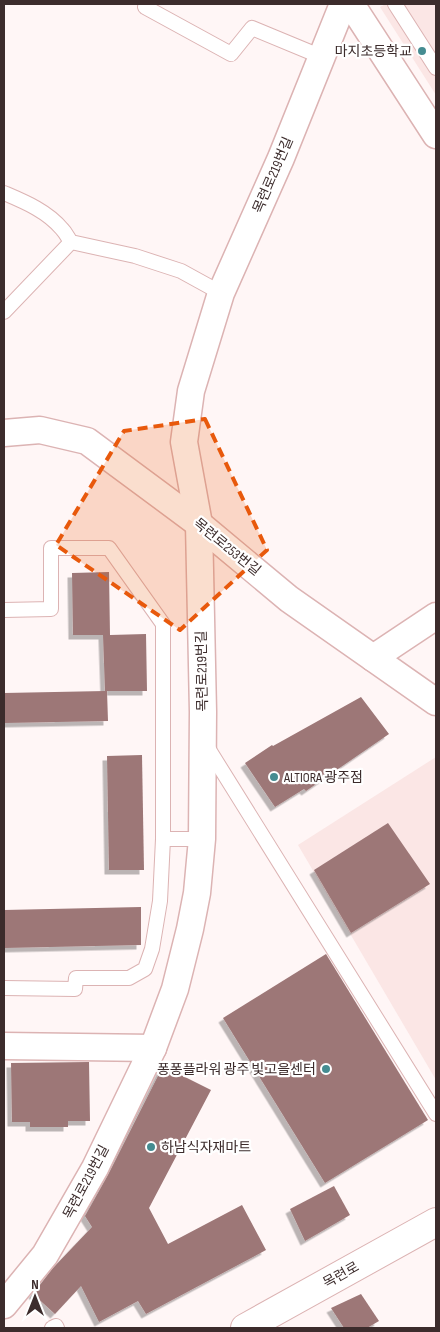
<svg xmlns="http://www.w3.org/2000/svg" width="440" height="1332" font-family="'Sofia Sans Condensed','Noto Sans KR',sans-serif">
  <defs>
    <filter id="shadow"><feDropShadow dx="-4.5" dy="4.5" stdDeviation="0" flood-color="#0004"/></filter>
  </defs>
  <rect width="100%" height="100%" fill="#fff6f6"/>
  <!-- built -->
  <g fill="#fbe6e5">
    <path d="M386,4H436V95L380,7Z"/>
    <path d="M436,757V1080L298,845Z"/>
  </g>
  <!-- building -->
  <g fill="#9d7777" filter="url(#shadow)">
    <path d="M109,572L110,635L146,634L147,691H107L108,721L4,723V693L105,691L103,635H73L72,573Z"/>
    <path d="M361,697L389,734L306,791L304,789L275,807L245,763L272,745L273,746Z"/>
    <path d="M142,755L144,870H109L107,756Z"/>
    <path d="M388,823L430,884L351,933L314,870Z"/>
    <path d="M141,907V945L4,948V910Z"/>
    <path d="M326,954L428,1120L325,1183L223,1018Z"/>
    <path d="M89,1062L90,1121H68V1127H30V1122H12L11,1063Z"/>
    <path d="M163,1066L211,1090L149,1208L168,1244L242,1205L266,1250L146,1314L138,1301L99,1322L81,1286L55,1314L33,1294L53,1268L92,1227L85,1216L108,1175Z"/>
    <path d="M334,1186L350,1215L305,1241L290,1209Z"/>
    <path d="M361,1294L379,1321L367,1328H344L331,1308Z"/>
  </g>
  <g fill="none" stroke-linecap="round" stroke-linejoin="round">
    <!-- lane casing -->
    <g stroke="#dcb3b3" stroke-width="16">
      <g id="lane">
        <path d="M147,4L145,7L231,54L252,28L322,57"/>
        <path d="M395,4L436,68"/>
        <path d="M4,193C25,202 47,211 62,229C66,233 68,238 71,242L135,256L181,271L221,293"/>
        <path d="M4,312L71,242"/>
        <path d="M4,610L51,609V548H109L163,624V839L160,901L152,949L145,969L129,978H76L75,989L4,988"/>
        <path d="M206,745L436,1114"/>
        <path d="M163,839H202"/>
        <path d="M52,1328L56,1326L57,1328"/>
      </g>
    </g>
    <!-- street casing -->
    <g stroke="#dcb3b3" stroke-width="29">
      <g id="street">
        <path d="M351,4L436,135"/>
        <path d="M4,433L40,430L87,441L199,524L289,599L436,702"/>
        <path d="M373,658L436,616"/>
        <path d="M4,1046L153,1048"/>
        <path d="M4,1305L45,1255L95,1168L153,1048L175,989L190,929L197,893L202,839L203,712L199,524L184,442L191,391L221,293L281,158L343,4"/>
      </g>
    </g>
    <!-- secondary casing -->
    <g stroke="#dcb3b3" stroke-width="30">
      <path id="secondary" d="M245,1328L436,1222"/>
    </g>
    <!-- lane -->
    <use href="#lane" stroke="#fff" stroke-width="14"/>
    <!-- street -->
    <use href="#street" stroke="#fff" stroke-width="26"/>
    <!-- secondary -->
    <use href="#secondary" stroke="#fff" stroke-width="28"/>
  </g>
  <!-- marked area -->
  <path fill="#e8590c" fill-opacity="0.2" stroke="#e8590c" stroke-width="4" stroke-dasharray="10 6" stroke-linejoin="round" d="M205,419L267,550L180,630L56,545L124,431Z"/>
  <!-- markers -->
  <g fill="#458c91" stroke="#fff" stroke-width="2">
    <circle cx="422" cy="51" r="5"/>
    <circle cx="274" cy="777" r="5"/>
    <circle cx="326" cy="1069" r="5"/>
    <circle cx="151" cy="1147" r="5"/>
  </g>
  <g text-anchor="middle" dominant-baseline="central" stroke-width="4.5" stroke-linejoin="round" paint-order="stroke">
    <!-- poi labels -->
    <g font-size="14" fill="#3c2c2c" stroke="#fff" text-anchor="end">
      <text x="412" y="51">마지초등학교</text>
      <text x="284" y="777" text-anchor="start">ALTIORA 광주점</text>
      <text x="316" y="1069">퐁퐁플라워 광주 빛고을센터</text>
      <text x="161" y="1147" text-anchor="start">하남식자재마트</text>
    </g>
    <!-- street labels -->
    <g font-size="14" fill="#3c2c2c" stroke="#fff">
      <text transform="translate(273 175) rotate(-67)">목련로219번길</text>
      <text transform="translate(227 547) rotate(39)">목련로253번길</text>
      <text transform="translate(202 671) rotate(-91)">목련로219번길</text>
      <text transform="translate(86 1182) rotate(-62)">목련로219번길</text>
      <text transform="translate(341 1275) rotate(-29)">목련로</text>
    </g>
  </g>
  <!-- border -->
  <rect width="440" height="1332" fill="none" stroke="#3c2c2c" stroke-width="10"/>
  <!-- north arrow -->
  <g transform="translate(35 1297)" stroke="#ffffff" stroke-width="4" paint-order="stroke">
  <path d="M0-4L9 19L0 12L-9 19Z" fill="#3c2c2c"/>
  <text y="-8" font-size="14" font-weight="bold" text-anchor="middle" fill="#3c2c2c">N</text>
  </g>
</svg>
